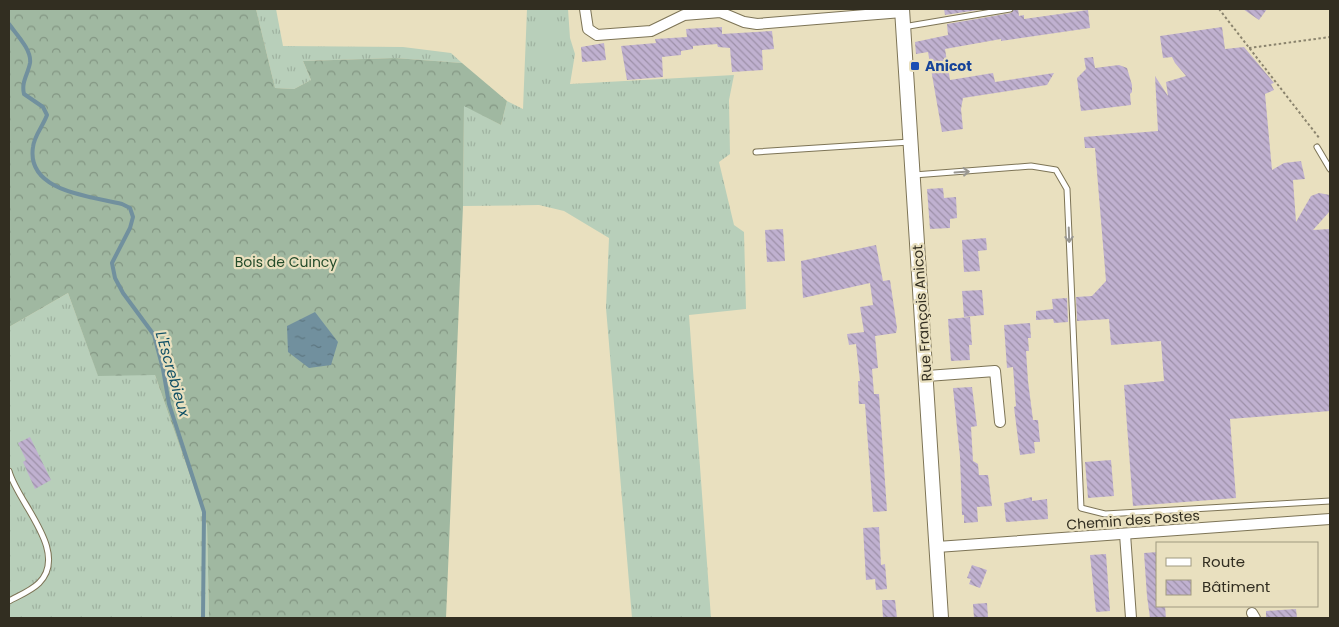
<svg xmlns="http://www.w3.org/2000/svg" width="1339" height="627" font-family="Poppins,sans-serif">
  <defs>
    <pattern id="grass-tufts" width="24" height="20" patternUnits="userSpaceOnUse" patternTransform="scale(1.25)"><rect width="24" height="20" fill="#b8cfba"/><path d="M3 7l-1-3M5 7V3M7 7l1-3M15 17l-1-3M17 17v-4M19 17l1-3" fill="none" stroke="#9fb2a0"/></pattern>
    <pattern id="forest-crowns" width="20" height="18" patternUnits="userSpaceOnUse" patternTransform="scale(1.25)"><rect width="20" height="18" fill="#a0b8a1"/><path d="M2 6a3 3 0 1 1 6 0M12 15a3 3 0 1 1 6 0" fill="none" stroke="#839683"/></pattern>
    <pattern id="water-ripples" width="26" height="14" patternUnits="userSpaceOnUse" patternTransform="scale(1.25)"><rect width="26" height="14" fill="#71909e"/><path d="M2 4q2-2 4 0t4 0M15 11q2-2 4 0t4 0" fill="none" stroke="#5d7680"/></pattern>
    <pattern id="building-back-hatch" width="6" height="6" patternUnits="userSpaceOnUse" patternTransform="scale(1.25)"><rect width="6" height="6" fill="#c0b1d0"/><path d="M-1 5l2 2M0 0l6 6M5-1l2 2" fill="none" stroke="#9d90a8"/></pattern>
  </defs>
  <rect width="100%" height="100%" fill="#e9e0bf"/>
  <!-- grass -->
  <g fill="url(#grass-tufts)">
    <path d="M256,9H276L283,46L403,47L451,53L462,63L395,58L303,61L311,80L294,89L275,88Z"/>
    <path d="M527,9H568L570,38L575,54L570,84L734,75L729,100L730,154L719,162L734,225L744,232L746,309L689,315L711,618H632L606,308L609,238L564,211L539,205L463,206L464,105L501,125L507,101L523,109Z"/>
    <path d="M68,293L98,375H155L207,525L209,618H9V327Z"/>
  </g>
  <!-- forest -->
  <path fill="url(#forest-crowns)" d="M9,9H256L275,88L294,89L311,80L303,61L395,58L462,63L507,101L501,125L464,106L463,206L446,618H209L207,525L155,375L98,376L68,293L9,327Z"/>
  <!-- pitch -->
  <rect fill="#b8cfba" x="539" y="24" width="18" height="36"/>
  <!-- water -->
  <path fill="url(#water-ripples)" d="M315,312L338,342L331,365L309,368L288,352L287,326Z"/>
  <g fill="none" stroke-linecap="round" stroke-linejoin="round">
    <!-- stream -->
    <path stroke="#71909e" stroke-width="4" d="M9,24C16,34 32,50 30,63C28,74 21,82 24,94L43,107L47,115C43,126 34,136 33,147C26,192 91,196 122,204L130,208L133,217L130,228L112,263L115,278L123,293L154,335L163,369L169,404L204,512L203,618"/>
  </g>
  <!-- building -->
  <g fill="url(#building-back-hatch)">
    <path d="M944,9H985L945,15Z"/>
    <path d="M1014,9H1018L1019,16L1024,15V19L1088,10L1090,28L1001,41V39L945,49L950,80L993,73L995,82L1054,73L1047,85L963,98L961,109L963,129L942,132L928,52L916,54L915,42L948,35L947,24L1011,13Z"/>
    <path d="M1243,9H1267L1259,20Z"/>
    <path d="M722,27V34L772,31L774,49L762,50L763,70L732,72L730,48L718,47L717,44L693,46V49L681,51V55L662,57L663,77L627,80L621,46L656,43L655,39L687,37L686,29Z"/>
    <path d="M1222,27L1225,49L1244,47L1274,83L1271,84L1274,90L1265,94L1272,170L1284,163L1301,161L1305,179L1293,180L1296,222L1311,196L1319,193L1330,195V211L1313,230L1330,229V411L1230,419L1236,498L1133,506L1124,385L1164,381L1161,341L1111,345L1109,319L1077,321L1076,297L1092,296L1106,281L1095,148H1085L1084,137L1158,131L1155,76L1168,96L1166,82L1186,76L1175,63L1172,57L1163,58L1160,36Z"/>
    <path d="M604,43L606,60L582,62L581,47Z"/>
    <path d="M1093,57L1095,68L1119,65L1127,68L1132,85V92L1130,94L1131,105L1081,111L1077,78L1086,69L1084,58Z"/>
    <path d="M943,188L944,198L956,197L957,218L950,219V228L930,229L927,189Z"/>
    <path d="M783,229L785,261L767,262L765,230Z"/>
    <path d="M986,238L987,250L978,251L980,271L964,272L962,240Z"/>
    <path d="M876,245L883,281L890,280L897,328L896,333L875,336L878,368L872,369L874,394H879L887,511L873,512L865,404H859L858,381H860L856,344L849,345L847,334L864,332L860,307L873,305L870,283L803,298L801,261Z"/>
    <path d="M982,290L984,315L964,317L962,291Z"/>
    <path d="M1067,298L1068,322L1054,323L1053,319L1036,320V311L1053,309L1052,299Z"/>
    <path d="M970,317L972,345H969L970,360L951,361L948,319Z"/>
    <path d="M1030,323L1031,338H1028L1029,351H1026L1028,381L1033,420H1038L1040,442H1034L1035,453L1020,455L1014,407L1016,406L1013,367L1007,368L1004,325Z"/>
    <path d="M972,387L977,426L971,427L973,461L978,464L979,475H988L992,506L977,507L978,522L964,523V515H962L960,457L953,388Z"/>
    <path d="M30,437L51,480L35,489L23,462L26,460L18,443Z"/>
    <path d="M1111,460L1114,496L1088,498L1085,462Z"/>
    <path d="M1032,497V501L1047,499L1048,519L1006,522L1004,503Z"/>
    <path d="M879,527L881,565L885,564L887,589L876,590L875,579L866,580L863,528Z"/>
    <path d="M1158,552V606H1165L1166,618H1150L1147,596L1144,553Z"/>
    <path d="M1106,554L1110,611L1096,612L1090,555Z"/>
    <path d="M972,565L987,570L980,588L969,584L971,579L967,578Z"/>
    <path d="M882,600H895L897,618H883Z"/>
    <path d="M987,603L988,618H974L973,604Z"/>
    <path d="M1296,609L1297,618H1266V611Z"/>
  </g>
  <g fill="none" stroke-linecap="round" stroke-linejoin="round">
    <!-- lane casing -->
    <g stroke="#7d7456" stroke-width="7">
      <g id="lane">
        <path d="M903,27L1010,9"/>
        <path d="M1317,147L1330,169"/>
        <path d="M756,152L910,142"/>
        <path d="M914,175L1031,166L1056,170L1067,189L1081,508L1105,514L1330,501"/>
        <path d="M9,471C17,502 70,552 39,583C31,591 18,596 9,601"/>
      </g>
    </g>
    <!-- street casing -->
    <g stroke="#7d7456" stroke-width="12">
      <g id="street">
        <path d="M585,9L588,29L597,35L651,31L684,15L720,12L744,22L757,24L902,12"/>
        <path d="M927,376L995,371L1000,422"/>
        <path d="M1125,534L1131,618"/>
        <path d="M937,547L1330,519"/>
        <path d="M1252,613L1255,618"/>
      </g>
    </g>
    <!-- secondary casing -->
    <g stroke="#7d7456" stroke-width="16">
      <path id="secondary" d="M902,9L941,618"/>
    </g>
    <!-- path -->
    <g stroke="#8b846e" stroke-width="2" stroke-dasharray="2.5 2.5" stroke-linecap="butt">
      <path d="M1219,9L1320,139"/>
      <path d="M1249,48L1330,37"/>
    </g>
    <!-- lane -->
    <use href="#lane" stroke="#fff" stroke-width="5"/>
    <!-- street -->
    <use href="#street" stroke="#fff" stroke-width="10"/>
    <!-- secondary -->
    <use href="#secondary" stroke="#fff" stroke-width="14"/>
  </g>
  <!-- one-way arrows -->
  <defs><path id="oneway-shaft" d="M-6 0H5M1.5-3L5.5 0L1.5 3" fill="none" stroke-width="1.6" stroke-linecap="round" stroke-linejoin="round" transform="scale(1.25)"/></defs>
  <g stroke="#989690">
    <use href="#oneway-shaft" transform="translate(962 172) rotate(-4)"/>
    <use href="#oneway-shaft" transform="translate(1069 235) rotate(88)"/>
  </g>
  <!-- markers -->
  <rect fill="#1a4fb4" stroke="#e9e0bf" stroke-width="2" x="910" y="61" width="10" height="10" rx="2.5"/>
  <g text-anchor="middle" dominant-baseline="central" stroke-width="4.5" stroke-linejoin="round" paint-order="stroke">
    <!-- transit labels -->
    <g font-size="14" font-weight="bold" fill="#164399" stroke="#e9e0bf" text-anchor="start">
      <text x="925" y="66">Anicot</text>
    </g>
    <!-- park labels -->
    <g font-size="14" fill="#254c2b" stroke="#e9e0bf">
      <text x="286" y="262">Bois de Cuincy</text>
    </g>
    <!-- street labels -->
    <g font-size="14" fill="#322e21" stroke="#e9e0bf">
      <text transform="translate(922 313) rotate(-94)">Rue François Anicot</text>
      <text transform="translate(1133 520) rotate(-4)">Chemin des Postes</text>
    </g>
    <!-- water labels -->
    <g font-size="15" font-style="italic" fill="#0f4f65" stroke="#e9e0bf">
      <text transform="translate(173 374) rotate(74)">L'Escrebieux</text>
    </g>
  </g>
  <!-- border -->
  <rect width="1339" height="627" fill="none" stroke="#322e21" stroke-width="20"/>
  <!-- legend -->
  <rect x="1156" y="542" width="162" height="65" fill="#e9e0bf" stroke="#a09980"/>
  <rect x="1166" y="558" width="25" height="8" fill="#ffffff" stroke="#a09980"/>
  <text x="1202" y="567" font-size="15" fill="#322e21">Route</text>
  <rect x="1166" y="580" width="25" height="15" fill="url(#building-back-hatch)" stroke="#a09980"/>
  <text x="1202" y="592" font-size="15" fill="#322e21">Bâtiment</text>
</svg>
